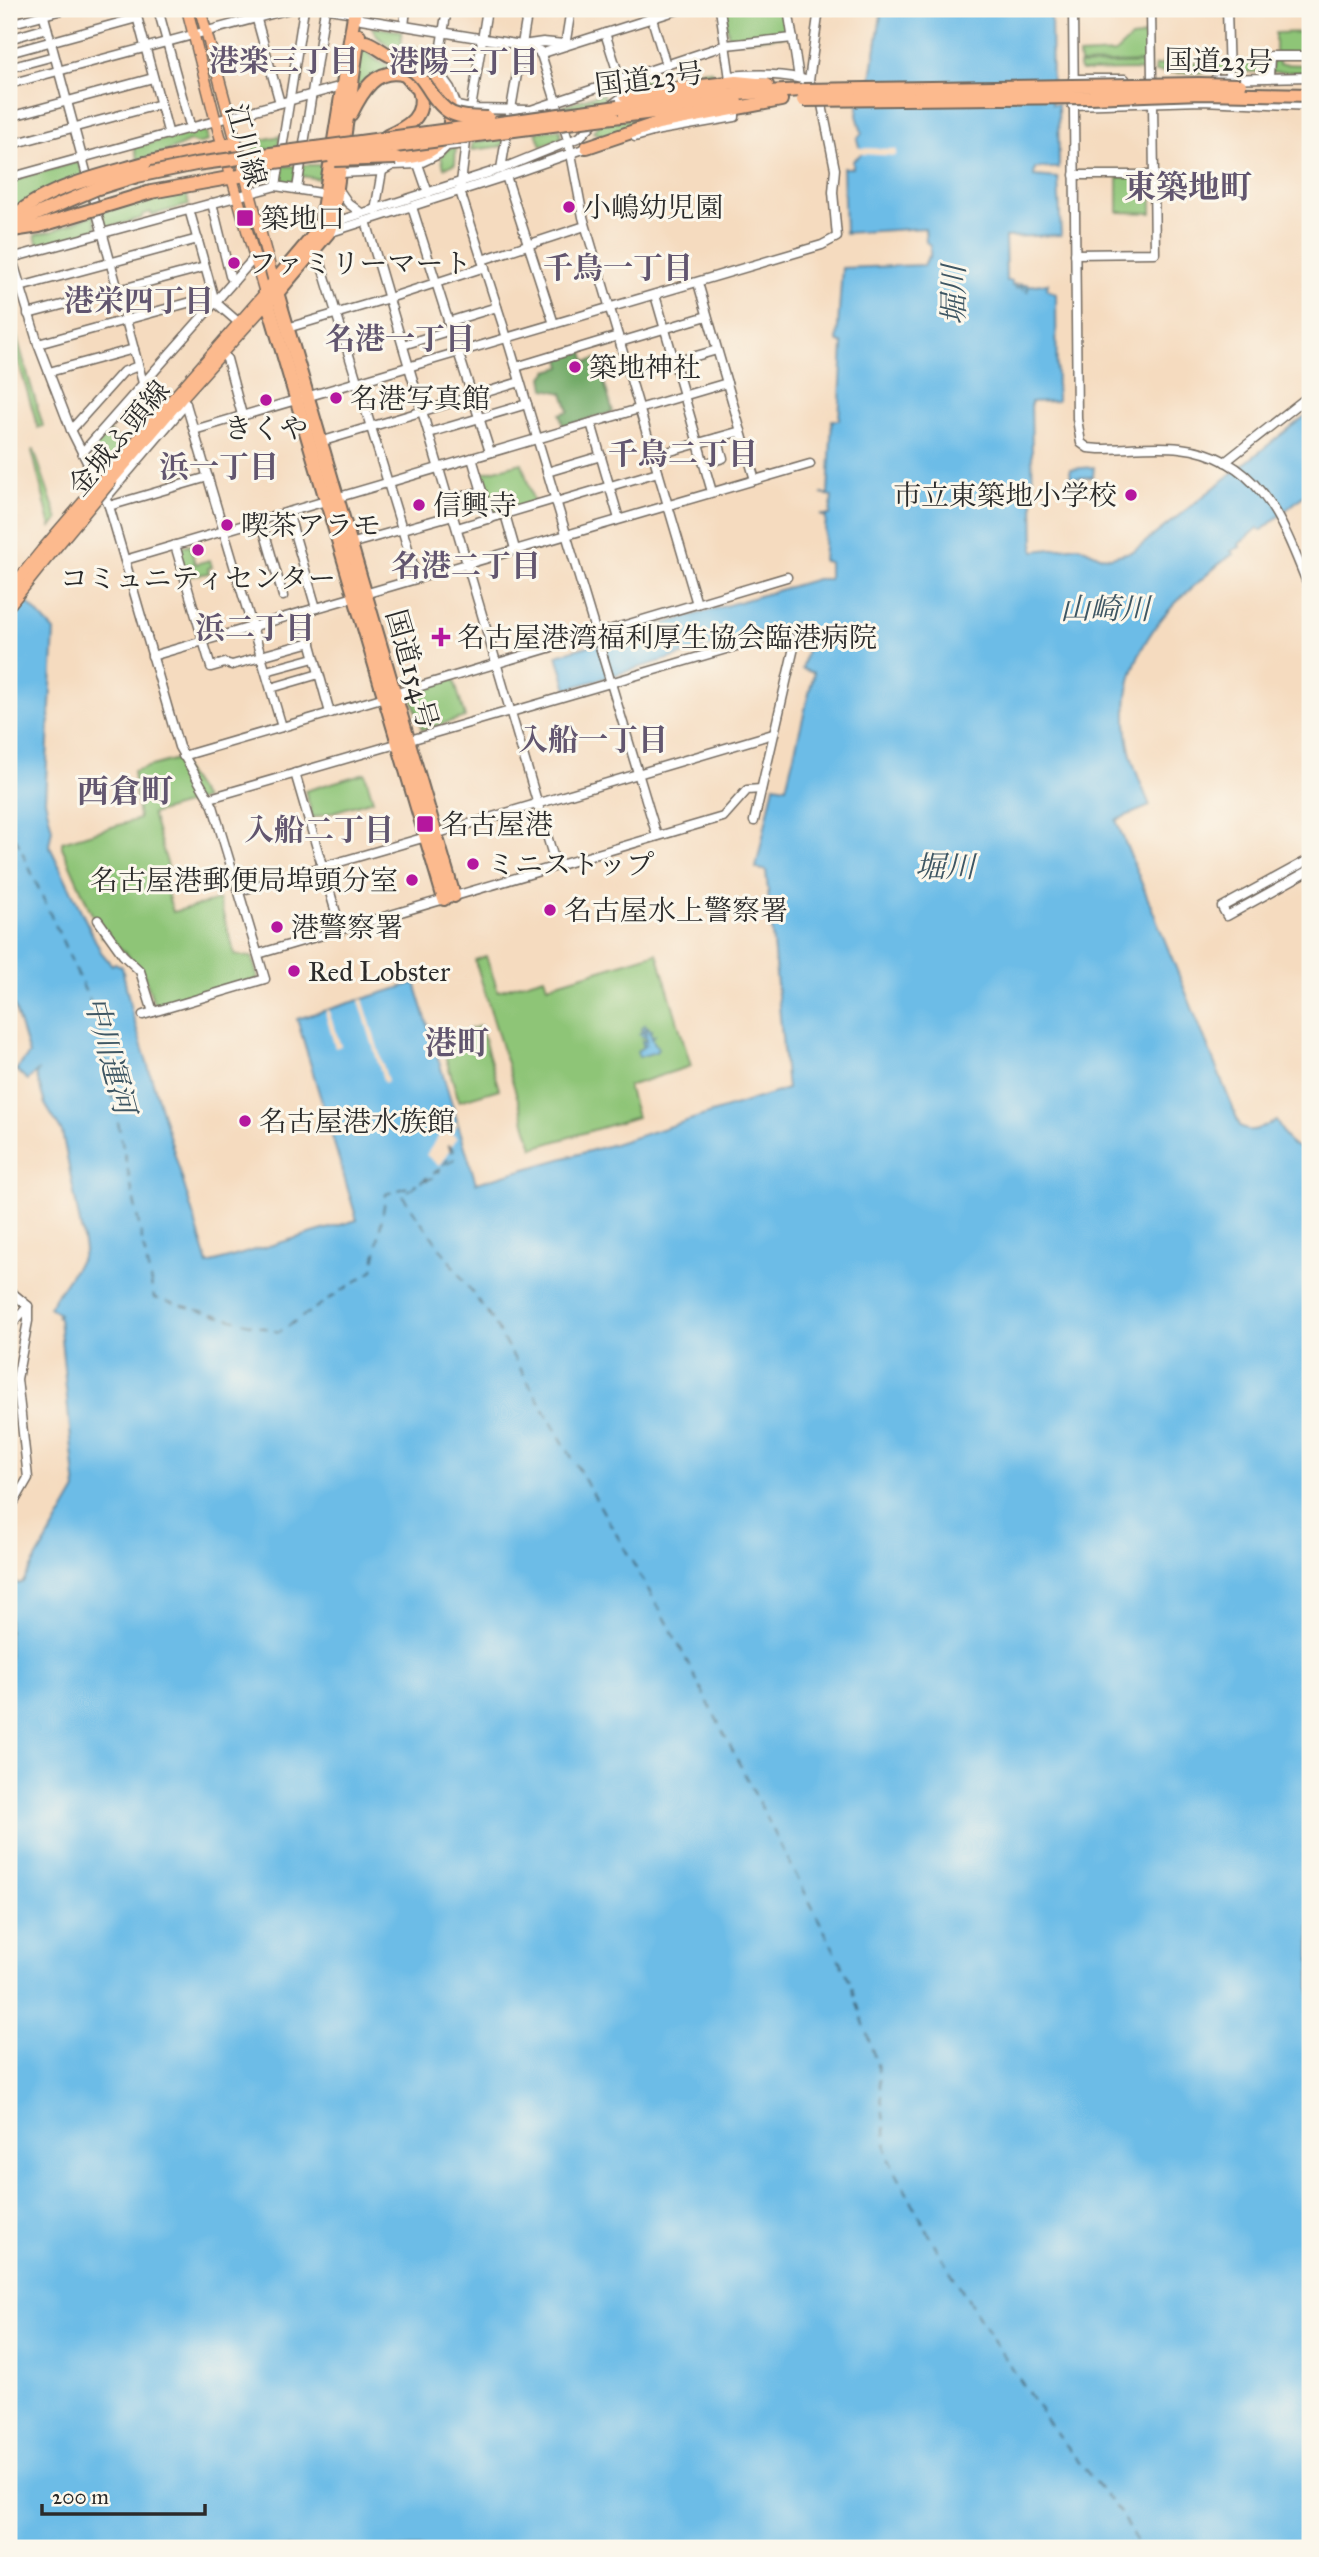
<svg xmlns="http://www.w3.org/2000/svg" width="1319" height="2557" font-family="'IM FELL Great Primer','Noto Serif JP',serif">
  <rect width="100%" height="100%" fill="#fbf7ec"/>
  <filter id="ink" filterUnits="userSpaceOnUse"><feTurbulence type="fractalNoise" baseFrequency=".0143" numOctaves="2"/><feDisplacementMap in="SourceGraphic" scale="14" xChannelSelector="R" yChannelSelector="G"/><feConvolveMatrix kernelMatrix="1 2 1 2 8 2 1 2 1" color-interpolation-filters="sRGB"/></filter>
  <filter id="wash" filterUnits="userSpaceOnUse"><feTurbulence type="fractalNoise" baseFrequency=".00686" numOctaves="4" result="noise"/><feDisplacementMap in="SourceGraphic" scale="28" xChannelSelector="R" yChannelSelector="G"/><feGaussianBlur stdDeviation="1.57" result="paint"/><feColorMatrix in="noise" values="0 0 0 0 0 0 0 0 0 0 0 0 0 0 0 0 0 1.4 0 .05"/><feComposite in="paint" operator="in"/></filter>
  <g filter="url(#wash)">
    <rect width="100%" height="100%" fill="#f5dbbf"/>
    <!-- green -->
    <g fill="#8ec577" stroke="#5c7851" stroke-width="2">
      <path d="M724,9H784L788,34L786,36L732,41L729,39Z"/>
      <path d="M372,27L401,31L402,46L431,49V63C410,49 384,54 372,27Z"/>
      <path d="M1310,32V54L1275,53V33Z"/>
      <path d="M1149,33V62L1080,64L1079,55L1115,53L1131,38L1140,37Z"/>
      <path d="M362,45L374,59L398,71L395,70L352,108Z"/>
      <path d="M1273,58H1279V64L1309,65L1310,58V72H1271Z"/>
      <path d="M1163,61H1177V63L1226,61V72L1178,73L1177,64V73L1155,72V65H1163Z"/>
      <path d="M1149,63V72L1135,70L1081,71L1079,68V65Z"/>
      <path d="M1267,64V72H1231L1230,65Z"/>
      <path d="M710,70L718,77L633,87L632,84L633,82L650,76L658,81L686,72Z"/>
      <path d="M602,93L605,98L601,103L562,109L563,106Z"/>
      <path d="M666,115L603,136L593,132L601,123Z"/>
      <path d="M201,129L206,132L208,141L197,144L190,141L162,154L138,160L134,147Z"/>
      <path d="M560,129L561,138L541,146L536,132Z"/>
      <path d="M280,136L278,148L254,151L252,142Z"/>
      <path d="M504,138L503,146L471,150L473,142Z"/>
      <path d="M456,147L455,164L444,168L441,156L447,149Z"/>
      <path d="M78,162L84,176L11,214L9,211V181Z"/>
      <path d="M302,165H322L320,179L301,176Z"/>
      <path d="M283,166H298L293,185L281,181Z"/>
      <path d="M1118,177H1152V213L1118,212Z"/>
      <path d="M175,192H186L189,205L152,215L151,212L142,215V218L110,227L105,224L101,212Z"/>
      <path d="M94,214L97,229L38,246L35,235L53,231Z"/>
      <path d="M9,311L43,426L38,428L9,330Z"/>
      <path d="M107,429L124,444L98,472L90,449Z"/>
      <path d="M34,450L58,520L51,527L32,451Z"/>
      <path d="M522,463L534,503L491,515L479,474Z"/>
      <path d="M190,544L195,564L210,560L212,567L208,568L209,573L186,577L178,548Z"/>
      <path d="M454,679L465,717L422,730L410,692Z"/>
      <path d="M177,759L204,799L152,814L170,873L162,877L173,912L219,900L235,955L252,957L258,979L156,1010L143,971L107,935L102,937L62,847V842L139,819L133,771Z"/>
      <path d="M365,773L373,800L313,818L305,791Z"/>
      <path d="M657,953L691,1066L628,1086L637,1117L533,1148L475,960L486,956L498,991L544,977L547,986Z"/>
      <path d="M480,1026L499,1089L459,1101L440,1039Z"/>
    </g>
    <!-- forest -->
    <path fill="#72aa68" stroke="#4e6a4a" stroke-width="2" d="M582,349L586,362L597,359L613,412L563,426L560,414L569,411L563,393L545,389L543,377L548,371L562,367L559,355Z"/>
    <!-- water -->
    <g fill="#6cbce7" stroke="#4c7489" stroke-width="2">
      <path d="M882,9H1051L1052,104H1058L1059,168H1035L1034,176L1058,178L1061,235L1005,237L1006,281H1012V286L1016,284V288L1020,284V289L1022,284H1024L1023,291L1025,284H1028L1027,292L1029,286L1048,283L1047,289L1056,294L1057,401L1031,402L1034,551L1079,546L1100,556L1111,557L1134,551L1310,412V490L1261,531L1258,528L1239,544L1240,547L1231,551L1234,554C1220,561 1205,577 1193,587C1141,631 1115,684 1130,751C1134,770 1143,788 1150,806L1116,820L1240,1126C1250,1136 1265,1126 1276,1121L1290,1144L1310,1152V2548H9V1577L18,1584L23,1582L76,1490L59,1318L57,1317L59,1314L49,1307L81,1259L85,1249L62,1132L45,1104L36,1074L39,1070L28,1080L16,1070L29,1054L9,989V622L19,606L23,607L27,602L54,631L45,800L52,829L49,845L101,952L112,965L115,963L122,967L131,1010L208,1264L357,1220L297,1019L415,983L476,1183L614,1144L787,1089L766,871L756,868L774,785L786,787L814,673L802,669L811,634L798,624L790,623L567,689L557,655L817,579H829V562L823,561L826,517L820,515H830L832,496L821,494H828L832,420H839L843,344L837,341L842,268L924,265L928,257H930V245L926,242L925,228L845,233L843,168H853V161L861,154L857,139L862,133L857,115L861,85L870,84Z"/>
      <path d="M1094,467L1093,477L1071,478L1070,469Z"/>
      <path d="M645,1025L647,1032L648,1027L650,1030H652L650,1033L652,1037L654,1036L652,1039L658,1048L656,1052L639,1057L637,1051L646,1045H643L642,1040L646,1042L647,1039L639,1034L641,1033V1031L647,1036L642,1028Z"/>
    </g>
    <!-- pier -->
    <g fill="#f5dbbf">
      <path d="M855,145L860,148L896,149V156L862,154L857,151Z"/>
      <path d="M363,999L388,1081L384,1083L359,1000Z"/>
      <path d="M328,1009L341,1046L335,1048L326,1016V1010Z"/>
      <path d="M456,1121L458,1124L452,1134L457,1138L439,1166L426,1155L444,1128L450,1132Z"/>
    </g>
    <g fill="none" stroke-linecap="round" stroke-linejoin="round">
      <!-- ferry -->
      <g stroke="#3e5663" stroke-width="2" stroke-dasharray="9 7" stroke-linecap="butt">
        <path d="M9,823L96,1015L154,1298L279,1332L373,1270L386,1194L417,1184"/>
        <path d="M448,1144L454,1159L402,1195L492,1320L666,1620L850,1981L878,2068L888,2158L942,2258L1001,2352L1057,2435L1120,2513L1140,2548"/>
        <path d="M443,1165L454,1150L449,1145"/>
        <path d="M425,1181L435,1177L440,1170"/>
      </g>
    </g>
  </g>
  <g filter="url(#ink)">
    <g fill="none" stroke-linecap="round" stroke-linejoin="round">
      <!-- minor casing -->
      <g stroke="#72695f" stroke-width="11">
        <g id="minor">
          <path d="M9,9H10"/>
          <path d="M42,9L153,420"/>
          <path d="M135,9L169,135"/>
          <path d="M158,9L191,129"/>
          <path d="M254,9L280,103"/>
          <path d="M329,9L354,13L361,19L522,45L540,51L569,143L583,217L697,604"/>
          <path d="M447,9L437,70L450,88L457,106L471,109L531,110L726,45L793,38"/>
          <path d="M649,9L666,65"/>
          <path d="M720,9L730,79"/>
          <path d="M788,9L799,78"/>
          <path d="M1073,9L1077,419L1081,443L1088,448L1099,449C1126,449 1154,445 1180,448C1262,457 1284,526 1310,590"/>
          <path d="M1151,9L1152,79"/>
          <path d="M1227,9L1229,78"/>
          <path d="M9,24L66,9"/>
          <path d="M404,26L406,9"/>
          <path d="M605,33L625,95L609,107"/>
          <path d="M9,39L47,28"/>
          <path d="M522,45L543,42L564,44"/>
          <path d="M565,46L571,9"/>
          <path d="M9,53L137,18"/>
          <path d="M540,54L681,9"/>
          <path d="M9,68L54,56"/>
          <path d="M730,76C756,74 784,73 809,81"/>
          <path d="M1269,77L1270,56H1310"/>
          <path d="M1073,79H1125"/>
          <path d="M1215,79L1310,77"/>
          <path d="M9,84L290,9"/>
          <path d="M1072,105L1202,101L1310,106"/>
          <path d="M510,115L528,9"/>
          <path d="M9,117L153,78"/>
          <path d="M469,121L487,9"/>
          <path d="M467,134L460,191L507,338L657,836"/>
          <path d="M635,137L660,130L735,117V114"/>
          <path d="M9,145L161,104"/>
          <path d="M418,164L428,193"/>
          <path d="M501,169L508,127"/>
          <path d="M340,173L382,171L393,165L418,164L439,154L447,146L465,144"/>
          <path d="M1074,175H1154"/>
          <path d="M506,176L554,324"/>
          <path d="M9,178L342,86"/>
          <path d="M276,186L304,9"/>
          <path d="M337,187L348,203L361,213"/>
          <path d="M297,189L325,9"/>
          <path d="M212,203L230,276L234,281"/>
          <path d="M412,207L490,452"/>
          <path d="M189,209L215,302L238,322"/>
          <path d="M375,211L382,171"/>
          <path d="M366,221L556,866"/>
          <path d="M329,224L501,169L580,137L597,119"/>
          <path d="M325,231L328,233L506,176L589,147"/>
          <path d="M316,247L417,578"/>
          <path d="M9,249L38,344L71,430L109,506L179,747L213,806L265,979L143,1015"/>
          <path d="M1075,254L1155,253L1153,103"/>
          <path d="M11,258L276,186L326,194"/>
          <path d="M482,260L585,226"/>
          <path d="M698,283L755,480"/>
          <path d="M20,287L198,239"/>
          <path d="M655,295L712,492"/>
          <path d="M28,314L205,267"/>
          <path d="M448,322L497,307"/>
          <path d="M287,328L389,298L485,267"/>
          <path d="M620,342L707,316"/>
          <path d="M38,344L213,296"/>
          <path d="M403,345L451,330"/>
          <path d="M222,354L227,359L242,415"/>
          <path d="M516,367L618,336"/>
          <path d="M49,372L134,349"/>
          <path d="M629,375L717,350"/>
          <path d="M181,399L186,404L282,727"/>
          <path d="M591,423L619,519"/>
          <path d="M71,430L123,372L138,366"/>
          <path d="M194,430L822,245L837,237L833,192L835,169L822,105L809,81L819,9"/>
          <path d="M429,433L527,404"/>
          <path d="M320,442L520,382"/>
          <path d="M83,452L255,257"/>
          <path d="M653,456L741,431"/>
          <path d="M472,458L490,519"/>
          <path d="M1225,462L1310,395"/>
          <path d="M704,464L723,458L717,438"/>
          <path d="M547,472L601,456"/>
          <path d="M106,498L186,404"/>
          <path d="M448,500L482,491"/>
          <path d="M556,502L658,472"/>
          <path d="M109,506L208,477"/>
          <path d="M288,512L316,608"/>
          <path d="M505,514L515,549"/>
          <path d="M261,520L283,596"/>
          <path d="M457,528L555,499"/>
          <path d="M350,544L453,515"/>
          <path d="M175,545L211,667L225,663L232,665L261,657"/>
          <path d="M125,560L727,383"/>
          <path d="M302,612L330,713"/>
          <path d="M152,656L810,464"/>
          <path d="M261,656L311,642"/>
          <path d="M266,671L314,658"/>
          <path d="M271,688L319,674"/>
          <path d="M394,694L787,577"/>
          <path d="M511,712L784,632L795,643L754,821"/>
          <path d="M183,756L385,697"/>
          <path d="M295,773L341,930"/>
          <path d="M210,798L510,711"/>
          <path d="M435,834L773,734"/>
          <path d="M1310,859L1222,907L1227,916L1310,870"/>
          <path d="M239,891L426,837"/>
          <path d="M98,920L123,955L140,971L153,1012"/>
          <path d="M258,954L723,817L747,790L761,789"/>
          <path d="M9,1290L28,1306V1321L17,1379L28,1478L9,1511"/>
          <path d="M9,1328L28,1306"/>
        </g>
      </g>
      <!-- major casing -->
      <g stroke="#72695f" stroke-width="13">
        <g id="major">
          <path d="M200,9L274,282"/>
          <path d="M108,473L265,293L216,122L187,9"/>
          <path d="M112,480L181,399L267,303"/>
          <path d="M9,591L42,550"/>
          <path d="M9,606L49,556"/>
        </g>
      </g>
      <!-- highway casing -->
      <g stroke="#72695f" stroke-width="16">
        <g id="highway">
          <path d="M355,9L320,228L265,293L444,899"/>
          <path d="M366,42C375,45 381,51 389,55C405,62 420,62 433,75C468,112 449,160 396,158"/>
          <path d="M625,95L736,82L767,85"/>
          <path d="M618,107L700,96L803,90"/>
          <path d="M351,114C362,92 376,66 405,75L419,90C427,116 408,127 387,136"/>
          <path d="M613,117L736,102"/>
          <path d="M587,147L658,123L781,100"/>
          <path d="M145,163L236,143"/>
          <path d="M151,192L245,175"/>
          <path d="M274,282L454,896"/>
          <path d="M273,298L328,233L332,222L359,35"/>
        </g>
      </g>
      <!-- minor -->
      <use href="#minor" stroke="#fff" stroke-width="8"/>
      <!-- major -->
      <use href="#major" stroke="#fcba8e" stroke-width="10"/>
      <!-- highway -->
      <use href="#highway" stroke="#fcba8e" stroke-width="12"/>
      <!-- major-bridge casing -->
      <g stroke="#72695f" stroke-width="13" stroke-linecap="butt">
        <g id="major-bridge">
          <path d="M42,550L108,473"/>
          <path d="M49,556L112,480"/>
        </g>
      </g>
      <!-- highway-bridge casing -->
      <g stroke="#72695f" stroke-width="16" stroke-linecap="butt">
        <g id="highway-bridge">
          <path d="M409,68C418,73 422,79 428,88C446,117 455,117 488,118"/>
          <path d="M803,90L1199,84L1240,85"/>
          <path d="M803,100L1090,97L1201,93L1310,95"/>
          <path d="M334,160L396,158"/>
          <path d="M245,166L613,117"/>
          <path d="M11,220C41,188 104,175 145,163"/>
          <path d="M9,226L98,188L137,176L196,164L618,107"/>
          <path d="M13,230L39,226L151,192"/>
        </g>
      </g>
      <!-- major-bridge -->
      <use href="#major-bridge" stroke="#fcba8e" stroke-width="10"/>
      <!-- highway-bridge -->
      <use href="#highway-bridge" stroke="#fcba8e" stroke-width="12"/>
    </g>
  </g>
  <!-- markers -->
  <g fill="#b5179e" stroke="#fbf7ec" stroke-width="2.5">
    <circle cx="569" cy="207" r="7"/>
    <rect x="236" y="209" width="18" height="18" rx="3.5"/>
    <circle cx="234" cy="263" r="7"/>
    <circle cx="575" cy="367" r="7"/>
    <circle cx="336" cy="398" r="7"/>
    <circle cx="266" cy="400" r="7"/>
    <circle cx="1131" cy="495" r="7"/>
    <circle cx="419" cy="505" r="7"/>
    <circle cx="227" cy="525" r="7"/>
    <circle cx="198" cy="550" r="7"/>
    <path d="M437.5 626.5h7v7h7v7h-7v7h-7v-7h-7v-7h7z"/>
    <rect x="416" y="815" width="18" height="18" rx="3.5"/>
    <circle cx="473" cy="864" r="7"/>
    <circle cx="412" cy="880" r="7"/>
    <circle cx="550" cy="910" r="7"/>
    <circle cx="277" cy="927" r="7"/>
    <circle cx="294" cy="971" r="7"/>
    <circle cx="245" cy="1121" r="7"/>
  </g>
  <g text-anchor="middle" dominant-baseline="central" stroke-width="6" stroke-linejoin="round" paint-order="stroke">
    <!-- street labels -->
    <g font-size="28" fill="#2b2b2b" stroke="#fbf7ec">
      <text transform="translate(1219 61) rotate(1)">国道23号</text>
      <text transform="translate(649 79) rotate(-7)">国道23号</text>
      <text transform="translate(246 145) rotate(75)">江川線</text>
      <text transform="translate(119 438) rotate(-50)">金城ふ頭線</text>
      <text transform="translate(412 669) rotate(74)">国道154号</text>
    </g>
    <!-- poi labels -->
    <g font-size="28" fill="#2b2b2b" stroke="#fbf7ec" text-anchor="start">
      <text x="583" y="207">小嶋幼児園</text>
      <text x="261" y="218">築地口</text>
      <text x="248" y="263">ファミリーマート</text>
      <text x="589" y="367">築地神社</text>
      <text x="350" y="398">名港写真館</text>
      <text x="266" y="428" text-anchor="middle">きくや</text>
      <text x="1117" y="495" text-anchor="end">市立東築地小学校</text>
      <text x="433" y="505">信興寺</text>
      <text x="241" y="525">喫茶アラモ</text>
      <text x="198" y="578" text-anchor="middle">コミュニティセンター</text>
      <text x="457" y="637">名古屋港湾福利厚生協会臨港病院</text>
      <text x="441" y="824">名古屋港</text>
      <text x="487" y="864">ミニストップ</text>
      <text x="398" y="880" text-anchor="end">名古屋港郵便局埠頭分室</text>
      <text x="564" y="910">名古屋水上警察署</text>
      <text x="291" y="927">港警察署</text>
      <text x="308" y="971">Red Lobster</text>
      <text x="259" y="1121">名古屋港水族館</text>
    </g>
    <!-- neighbourhood labels -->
    <g font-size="30" font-weight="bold" fill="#62566f" stroke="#fbf7ec">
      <text x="284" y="61">港楽三丁目</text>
      <text x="464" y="62">港陽三丁目</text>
      <text x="618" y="268">千鳥一丁目</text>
      <text x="139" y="301">港栄四丁目</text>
      <text x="400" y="339">名港一丁目</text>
      <text x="683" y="454">千鳥二丁目</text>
      <text x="219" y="467">浜一丁目</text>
      <text x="466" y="566">名港二丁目</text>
      <text x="255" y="628">浜二丁目</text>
      <text x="593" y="740">入船一丁目</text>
      <text x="319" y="830">入船二丁目</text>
    </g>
    <!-- water labels -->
    <g font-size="30" font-style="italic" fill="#3e5663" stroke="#fbf7ec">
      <text transform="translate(954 295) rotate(-90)">堀川</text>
      <text x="1105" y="609">山崎川</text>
      <text x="945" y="867">堀川</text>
      <text transform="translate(110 1055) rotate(75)">中川運河</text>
    </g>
    <!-- quarter labels -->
    <g font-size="32" font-weight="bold" fill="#62566f" stroke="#fbf7ec">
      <text x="1188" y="187">東築地町</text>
      <text x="125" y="791">西倉町</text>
      <text x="457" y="1043">港町</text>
    </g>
  </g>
  <!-- margin -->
  <rect width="1319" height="2557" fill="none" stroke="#fbf7ec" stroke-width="35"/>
  <!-- scale -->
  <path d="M42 2504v10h163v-10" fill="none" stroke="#2b2b2b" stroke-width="3.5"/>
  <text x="52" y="2504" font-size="21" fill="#2b2b2b" stroke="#fbf7ec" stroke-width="5" paint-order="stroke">200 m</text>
</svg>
